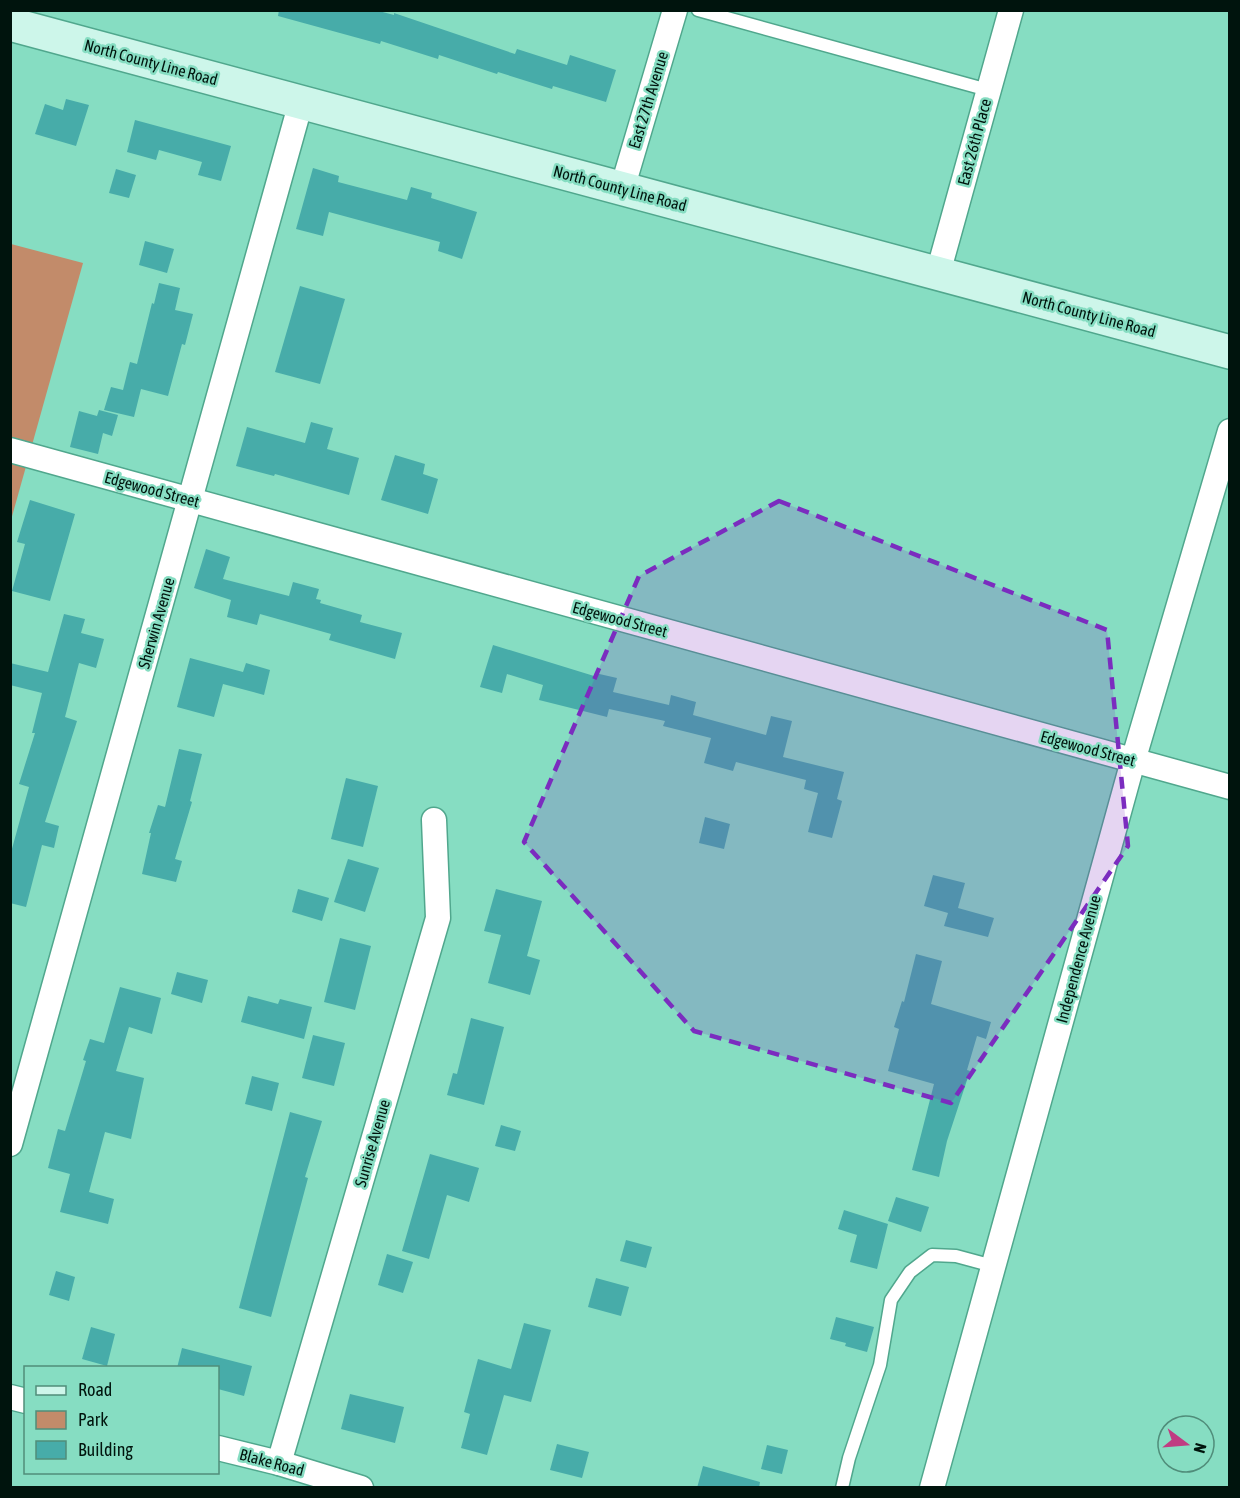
<svg xmlns="http://www.w3.org/2000/svg" width="1240" height="1498" font-family="'Asap Condensed',sans-serif">
  <rect width="100%" height="100%" fill="#86ddc2"/>
  <!-- green -->
  <path fill="#c28b6a" d="M11,244L83,263L11,520Z"/>
  <!-- building -->
  <g fill="#47aca9">
    <path d="M279,10H375L394,15V13L515,54L517,49L567,65L570,55L616,70L606,102L553,86L552,89L498,72L497,74L439,55L438,59L381,41L380,44L278,16Z"/>
    <path d="M66,99L89,105L76,146L35,134L45,104L63,110Z"/>
    <path d="M135,120L231,146L221,181L198,175L202,162L159,150L156,160L127,152Z"/>
    <path d="M313,168L339,176L338,182L407,200L411,187L432,193L431,198L477,212L462,259L438,251L440,242L329,212L323,236L296,229Z"/>
    <path d="M116,169L136,175L129,198L109,193Z"/>
    <path d="M145,241L174,249L167,273L139,265Z"/>
    <path d="M159,283L180,288L175,310L193,314L185,345L182,344L168,396L141,389L134,417L104,410L111,387L123,390L130,362L137,364L152,303L154,304Z"/>
    <path d="M300,286L345,299L320,384L275,372Z"/>
    <path d="M99,410L118,415L112,436L103,433L98,454L70,447L79,411L97,416Z"/>
    <path d="M311,422L333,428L327,449L359,458L349,495L275,474L274,476L236,466L247,427L305,443Z"/>
    <path d="M395,455L425,464L423,474L438,479L428,514L381,500Z"/>
    <path d="M30,500L75,514L50,601L12,591L25,544L17,542Z"/>
    <path d="M206,549L230,557L223,579L289,596L293,582L319,589L316,599L321,600L320,603L362,615L360,622L402,633L395,659L329,640L331,634L260,614L257,625L227,617L231,600L194,588Z"/>
    <path d="M64,614L85,619L81,633L104,639L96,668L79,663L65,717L77,721L45,822L59,826L54,848L42,845L26,907L10,903V856L29,787L19,784L35,733H32L42,693L10,685V663L48,672Z"/>
    <path d="M493,645L594,676L595,673L617,678L613,692L669,705L671,695L696,702L693,715L766,735L771,716L792,721L783,757L844,772L837,799L842,801L832,838L808,832L818,793L804,789L806,780L736,762L733,771L704,763L711,738L663,726L665,721L609,709L607,717L539,700L543,685L507,674L502,693L480,687Z"/>
    <path d="M190,658L243,672L246,663L270,670L264,695L223,684L214,717L177,707Z"/>
    <path d="M179,749L202,754L190,801L192,802L175,859L182,861L176,882L142,874L151,833H149L158,805L165,807Z"/>
    <path d="M346,778L378,786L363,847L331,839Z"/>
    <path d="M705,817L730,824L724,849L699,843Z"/>
    <path d="M348,859L379,868L365,912L334,902Z"/>
    <path d="M933,875L965,883L958,908L994,918L988,937L944,926L948,913L924,906Z"/>
    <path d="M298,889L329,898L322,921L292,912Z"/>
    <path d="M496,889L542,901L527,956L540,960L530,995L488,983L501,935L484,931Z"/>
    <path d="M340,938L371,946L355,1010L324,1002Z"/>
    <path d="M916,954L942,961L931,1004L991,1022L986,1039L977,1036L967,1070L970,1071L947,1141L939,1177L912,1170L934,1084L888,1071L899,1029L894,1027L902,1001L904,1002Z"/>
    <path d="M177,972L208,980L202,1003L171,994Z"/>
    <path d="M120,987L161,998L152,1034L129,1027L116,1071L144,1078L131,1139L105,1132L89,1192L114,1199L108,1224L60,1212L70,1174L48,1168L58,1129L65,1131L86,1061L83,1060L90,1039L104,1043Z"/>
    <path d="M248,996L278,1004L280,999L312,1007L304,1039L241,1022Z"/>
    <path d="M471,1018L504,1027L484,1105L447,1095L453,1073L457,1074Z"/>
    <path d="M313,1035L345,1043L334,1086L302,1078Z"/>
    <path d="M252,1076L279,1083L272,1111L245,1104Z"/>
    <path d="M290,1112L322,1121L305,1177L308,1178L271,1317L239,1308Z"/>
    <path d="M501,1125L521,1131L515,1151L495,1146Z"/>
    <path d="M430,1154L479,1168L469,1202L447,1195L429,1259L402,1251Z"/>
    <path d="M896,1197L929,1207L921,1232L888,1221Z"/>
    <path d="M844,1210L888,1224L877,1269L850,1262L857,1235L838,1229Z"/>
    <path d="M626,1240L652,1247L646,1268L620,1261Z"/>
    <path d="M387,1254L413,1262L403,1293L378,1285Z"/>
    <path d="M56,1271L75,1277L69,1301L49,1295Z"/>
    <path d="M596,1278L629,1287L621,1316L588,1307Z"/>
    <path d="M836,1317L874,1327L867,1352L845,1346L846,1343L830,1339Z"/>
    <path d="M524,1323L551,1330L531,1402L504,1395L487,1455L461,1448L470,1414L464,1412L478,1359L511,1369Z"/>
    <path d="M91,1327L115,1334L107,1366L82,1359Z"/>
    <path d="M182,1348L252,1366L244,1396L218,1389V1368H177Z"/>
    <path d="M350,1394L404,1407L395,1443L341,1429Z"/>
    <path d="M557,1444L589,1452L582,1478L550,1470Z"/>
    <path d="M767,1445L788,1450L782,1474L761,1469Z"/>
    <path d="M703,1466L760,1482L759,1488H697Z"/>
  </g>
  <g fill="none" stroke-linecap="round" stroke-linejoin="round">
    <!-- lane casing -->
    <g stroke="#50a78d" stroke-width="15">
      <g id="lane">
        <path d="M698,10L988,90"/>
        <path d="M842,1488L849,1458L880,1365L891,1300L910,1272L932,1255L956,1256L993,1266"/>
      </g>
    </g>
    <!-- street casing -->
    <g stroke="#50a78d" stroke-width="27">
      <g id="street">
        <path d="M622,189L675,10"/>
        <path d="M938,273L1011,10"/>
        <path d="M10,450L1230,787"/>
        <path d="M10,1144L301,102"/>
        <path d="M10,1397L26,1401"/>
        <path d="M218,1448L279,1463L361,1488"/>
        <path d="M279,1463L438,918L434,820"/>
        <path d="M932,1488L1133,761L1230,431"/>
      </g>
    </g>
    <!-- secondary casing -->
    <g stroke="#50a78d" stroke-width="36">
      <path id="secondary" d="M10,24L1230,352"/>
    </g>
    <!-- lane -->
    <use href="#lane" stroke="#fff" stroke-width="12"/>
    <!-- street -->
    <use href="#street" stroke="#fff" stroke-width="24"/>
    <!-- secondary -->
    <use href="#secondary" stroke="#cdf6ea" stroke-width="33"/>
  </g>
  <!-- marked area -->
  <path fill="#7b2cbf" fill-opacity="0.2" stroke="#7b2cbf" stroke-width="4.5" stroke-dasharray="12 8" stroke-linejoin="round" d="M779,501L1107,630L1128,846L951,1103L694,1031L524,842L639,576Z"/>
  <g text-anchor="middle" dominant-baseline="central" stroke-width="5" stroke-linejoin="round" paint-order="stroke">
    <!-- street labels -->
    <g font-size="16" fill="#00140d" stroke="#86ddc2">
      <text transform="translate(151 62) rotate(15)">North County Line Road</text>
      <text transform="translate(648 100) rotate(-73)">East 27th Avenue</text>
      <text transform="translate(974 142) rotate(-75)">East 26th Place</text>
      <text transform="translate(620 188) rotate(15)">North County Line Road</text>
      <text transform="translate(1089 314) rotate(15)">North County Line Road</text>
      <text transform="translate(152 489) rotate(15)">Edgewood Street</text>
      <text transform="translate(620 619) rotate(15)">Edgewood Street</text>
      <text transform="translate(156 623) rotate(-74)">Sherwin Avenue</text>
      <text transform="translate(1088 748) rotate(15)">Edgewood Street</text>
      <text transform="translate(1078 959) rotate(-75)">Independence Avenue</text>
      <text transform="translate(372 1143) rotate(-74)">Sunrise Avenue</text>
      <text transform="translate(272 1462) rotate(15)">Blake Road</text>
    </g>
  </g>
  <!-- border -->
  <rect width="1240" height="1498" fill="none" stroke="#00140d" stroke-width="24"/>
  <!-- legend -->
  <rect x="24" y="1366" width="195" height="108" fill="#86ddc2" stroke="#508d7a" stroke-width="1.5"/>
  <rect x="36" y="1386" width="30" height="9" fill="#cdf6ea" stroke="#508d7a" stroke-width="1.5"/>
  <text x="78" y="1396" font-size="18" fill="#00140d">Road</text>
  <rect x="36" y="1411" width="30" height="18" fill="#c28b6a" stroke="#508d7a" stroke-width="1.5"/>
  <text x="78" y="1426" font-size="18" fill="#00140d">Park</text>
  <rect x="36" y="1441" width="30" height="18" fill="#47aca9" stroke="#508d7a" stroke-width="1.5"/>
  <text x="78" y="1456" font-size="18" fill="#00140d">Building</text>
  <!-- north arrow -->
  <g transform="translate(1186 1444) rotate(106)"><circle r="28" fill="#86ddc2" stroke="#508d7a" stroke-width="1.5"/>
  <path d="M0-4.5L10 22L0 15L-10 22Z" fill="#c03c82"/>
  <text y="-9" font-size="16" font-weight="bold" text-anchor="middle" fill="#00140d">N</text>
  </g>
</svg>
